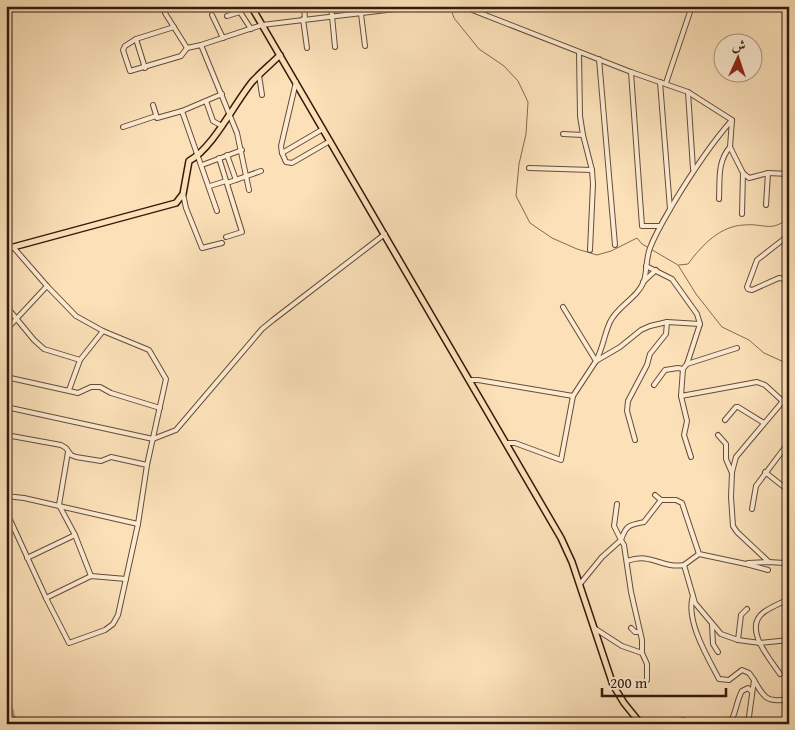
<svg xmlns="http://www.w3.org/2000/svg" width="795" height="730" font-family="'Gentium Book Plus',Amiri,serif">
  <rect width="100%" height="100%" fill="#fbe0b8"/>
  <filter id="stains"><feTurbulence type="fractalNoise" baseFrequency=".004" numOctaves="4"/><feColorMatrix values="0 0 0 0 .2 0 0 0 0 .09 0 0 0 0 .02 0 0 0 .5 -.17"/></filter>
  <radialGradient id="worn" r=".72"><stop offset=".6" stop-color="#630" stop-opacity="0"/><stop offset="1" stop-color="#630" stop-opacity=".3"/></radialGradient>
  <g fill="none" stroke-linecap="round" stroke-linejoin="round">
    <!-- stream -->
    <g stroke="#826952" stroke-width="1">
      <path d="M450,6L454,18L479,49L504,66L518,81L528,102L526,134L519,164L516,196L530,223L552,238L577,249L597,255L611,251L637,238L642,244L678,265L696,294L722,327L749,340L764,353L784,362L789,361"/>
      <path d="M679,265L688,264C702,245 720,226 744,225C765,223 770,233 789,218"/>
    </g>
    <!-- river -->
    <path stroke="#b79d7f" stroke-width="8" d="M6,698L12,719L19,724"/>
    <!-- minor casing -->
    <g stroke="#654c39" stroke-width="6">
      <g id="minor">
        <path d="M230,6L234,13"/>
        <path d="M304,6L305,19"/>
        <path d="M331,6L335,47"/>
        <path d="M360,6L365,46"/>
        <path d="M462,6L631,72L688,92L732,120L730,147L743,173L749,178L768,173L789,174"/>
        <path d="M165,13L187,48"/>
        <path d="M212,15L223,38"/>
        <path d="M227,16L240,12L251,29"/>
        <path d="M303,19L307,48"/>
        <path d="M174,27L136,39L125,46L123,50L130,71L181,56L187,48L201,45"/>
        <path d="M136,39L145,68"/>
        <path d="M579,52L580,116L583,135L592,170L593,184L590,250"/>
        <path d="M599,59L615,245"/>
        <path d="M631,72L642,226H660"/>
        <path d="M259,75L262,95"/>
        <path d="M296,82L281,146L282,153L286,162L292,163L330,141"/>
        <path d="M660,82L670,209"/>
        <path d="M666,83L692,6"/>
        <path d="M688,92L693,169"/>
        <path d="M206,101L213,121L222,126"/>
        <path d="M153,105L157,118L182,111L222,94"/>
        <path d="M182,111L217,211"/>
        <path d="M123,127L156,116"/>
        <path d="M563,134L583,135"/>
        <path d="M282,153L323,129"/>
        <path d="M227,155L236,180"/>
        <path d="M219,158L242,232L226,237"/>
        <path d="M202,165L242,150"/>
        <path d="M529,168L592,170"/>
        <path d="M227,183L261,171"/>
        <path d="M210,186L226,181"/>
        <path d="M249,190L237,133L201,45L262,25L420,6"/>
        <path d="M183,194L186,208L202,248L222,243"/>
        <path d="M719,199C720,180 717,162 730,147"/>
        <path d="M766,205L768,173"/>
        <path d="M742,214L743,173"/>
        <path d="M789,235L757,260L747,287L748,289L752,290L779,278L785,279L789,294"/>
        <path d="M646,266L672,279L697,314L700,324L687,364L683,369"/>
        <path d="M643,282L656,270"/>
        <path d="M6,306L34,340L44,349L80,360"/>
        <path d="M563,307L596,361C603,348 604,335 610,322C617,306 638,298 644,281C647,271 646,258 650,248C656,232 665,218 673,204C691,174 709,146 732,120"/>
        <path d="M6,330L47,286"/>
        <path d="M687,364L737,348"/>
        <path d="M6,377L78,393L91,387H100L111,393L160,408"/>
        <path d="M470,380H478L573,396"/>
        <path d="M654,385L665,370L678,368L683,369L681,396L757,382L765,385L789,407"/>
        <path d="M69,390L80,360L103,331"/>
        <path d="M681,396L687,421L684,435L691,457"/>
        <path d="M6,407L153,439L176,430L262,329L273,320L385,234"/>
        <path d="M725,420L736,407H738L764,423"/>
        <path d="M6,435L61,445L66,448L71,455L76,457L101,461L111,457L147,465"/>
        <path d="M718,435L726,444V459L732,473L731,497L733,526L737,532L769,562"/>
        <path d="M635,440L627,411L628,401L647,365L650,354L666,334L667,322"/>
        <path d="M507,443H515L561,460L573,396L596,361L620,347L641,330L650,326L667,322L700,324"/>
        <path d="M68,452L59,505L75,535L91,576"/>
        <path d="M732,472L736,457L789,394"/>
        <path d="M765,472L789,491"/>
        <path d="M655,495L661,500H676L682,503L699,554L746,564L768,570"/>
        <path d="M6,496L24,498L138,524"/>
        <path d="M752,509L756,486L789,442"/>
        <path d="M6,511L46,598L69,643L105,630L113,624L118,615L138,524L147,465L166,379L149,350L103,331L76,316L47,286L14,248"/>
        <path d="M699,554L684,565L695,603L721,634L738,640L760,643L789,640"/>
        <path d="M27,558L75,535"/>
        <path d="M627,561C652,552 661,569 684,565"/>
        <path d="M748,563L769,562L784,563L789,559"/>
        <path d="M580,584L602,557L621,540L614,526L617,504"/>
        <path d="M693,596C685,620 708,658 719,679L729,680L742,670L749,673L754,680L748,724"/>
        <path d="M46,598L91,576L126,579"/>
        <path d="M712,625L713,644L718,652"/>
        <path d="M594,628L622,646L642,653L647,664V680"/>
        <path d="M631,628L635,632H640"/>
        <path d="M738,640L741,615L747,609"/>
        <path d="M787,640L788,609"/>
        <path d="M642,653V640L631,592L624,545L621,540C626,525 629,525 644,522L661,500"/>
        <path d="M780,674C770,659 742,628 764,612C771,607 781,603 789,599"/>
        <path d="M754,680C764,698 767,703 789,699"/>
        <path d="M683,720L684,724"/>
        <path d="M729,724C736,716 736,701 742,691L748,688L751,691"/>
      </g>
    </g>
    <!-- major casing -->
    <g stroke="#331a0f" stroke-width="8">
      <g id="major">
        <path d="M251,6L561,538L572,562L613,685L624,703L641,724"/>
        <path d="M6,249L176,203L183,194L189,161C213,148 234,104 252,82C260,73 271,64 280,55"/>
      </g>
    </g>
    <!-- minor -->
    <use href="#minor" stroke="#fcebd1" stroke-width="4"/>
    <!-- major -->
    <use href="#major" stroke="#fbe0b8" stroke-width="5"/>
  </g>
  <!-- margin -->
  <rect width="795" height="730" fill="none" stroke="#fbe0b8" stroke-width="25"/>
  <rect x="8" y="8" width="780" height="715" fill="none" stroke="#331a0f" stroke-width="2.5"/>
  <rect x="12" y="12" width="770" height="705" fill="none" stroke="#331a0f"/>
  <!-- north arrow -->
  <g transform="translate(738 58) rotate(3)"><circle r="24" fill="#fcebd1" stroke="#ac9783"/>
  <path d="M0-4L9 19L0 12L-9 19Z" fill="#8f2418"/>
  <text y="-8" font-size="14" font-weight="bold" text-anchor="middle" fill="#331a0f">ش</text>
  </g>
  <!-- scale -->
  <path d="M602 688v8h124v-8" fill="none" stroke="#331a0f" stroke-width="2.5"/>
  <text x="610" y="688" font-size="15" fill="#331a0f" stroke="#fcebd1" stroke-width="4" paint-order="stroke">200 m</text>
  <rect width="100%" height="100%" filter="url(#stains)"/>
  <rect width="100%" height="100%" fill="url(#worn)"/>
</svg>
